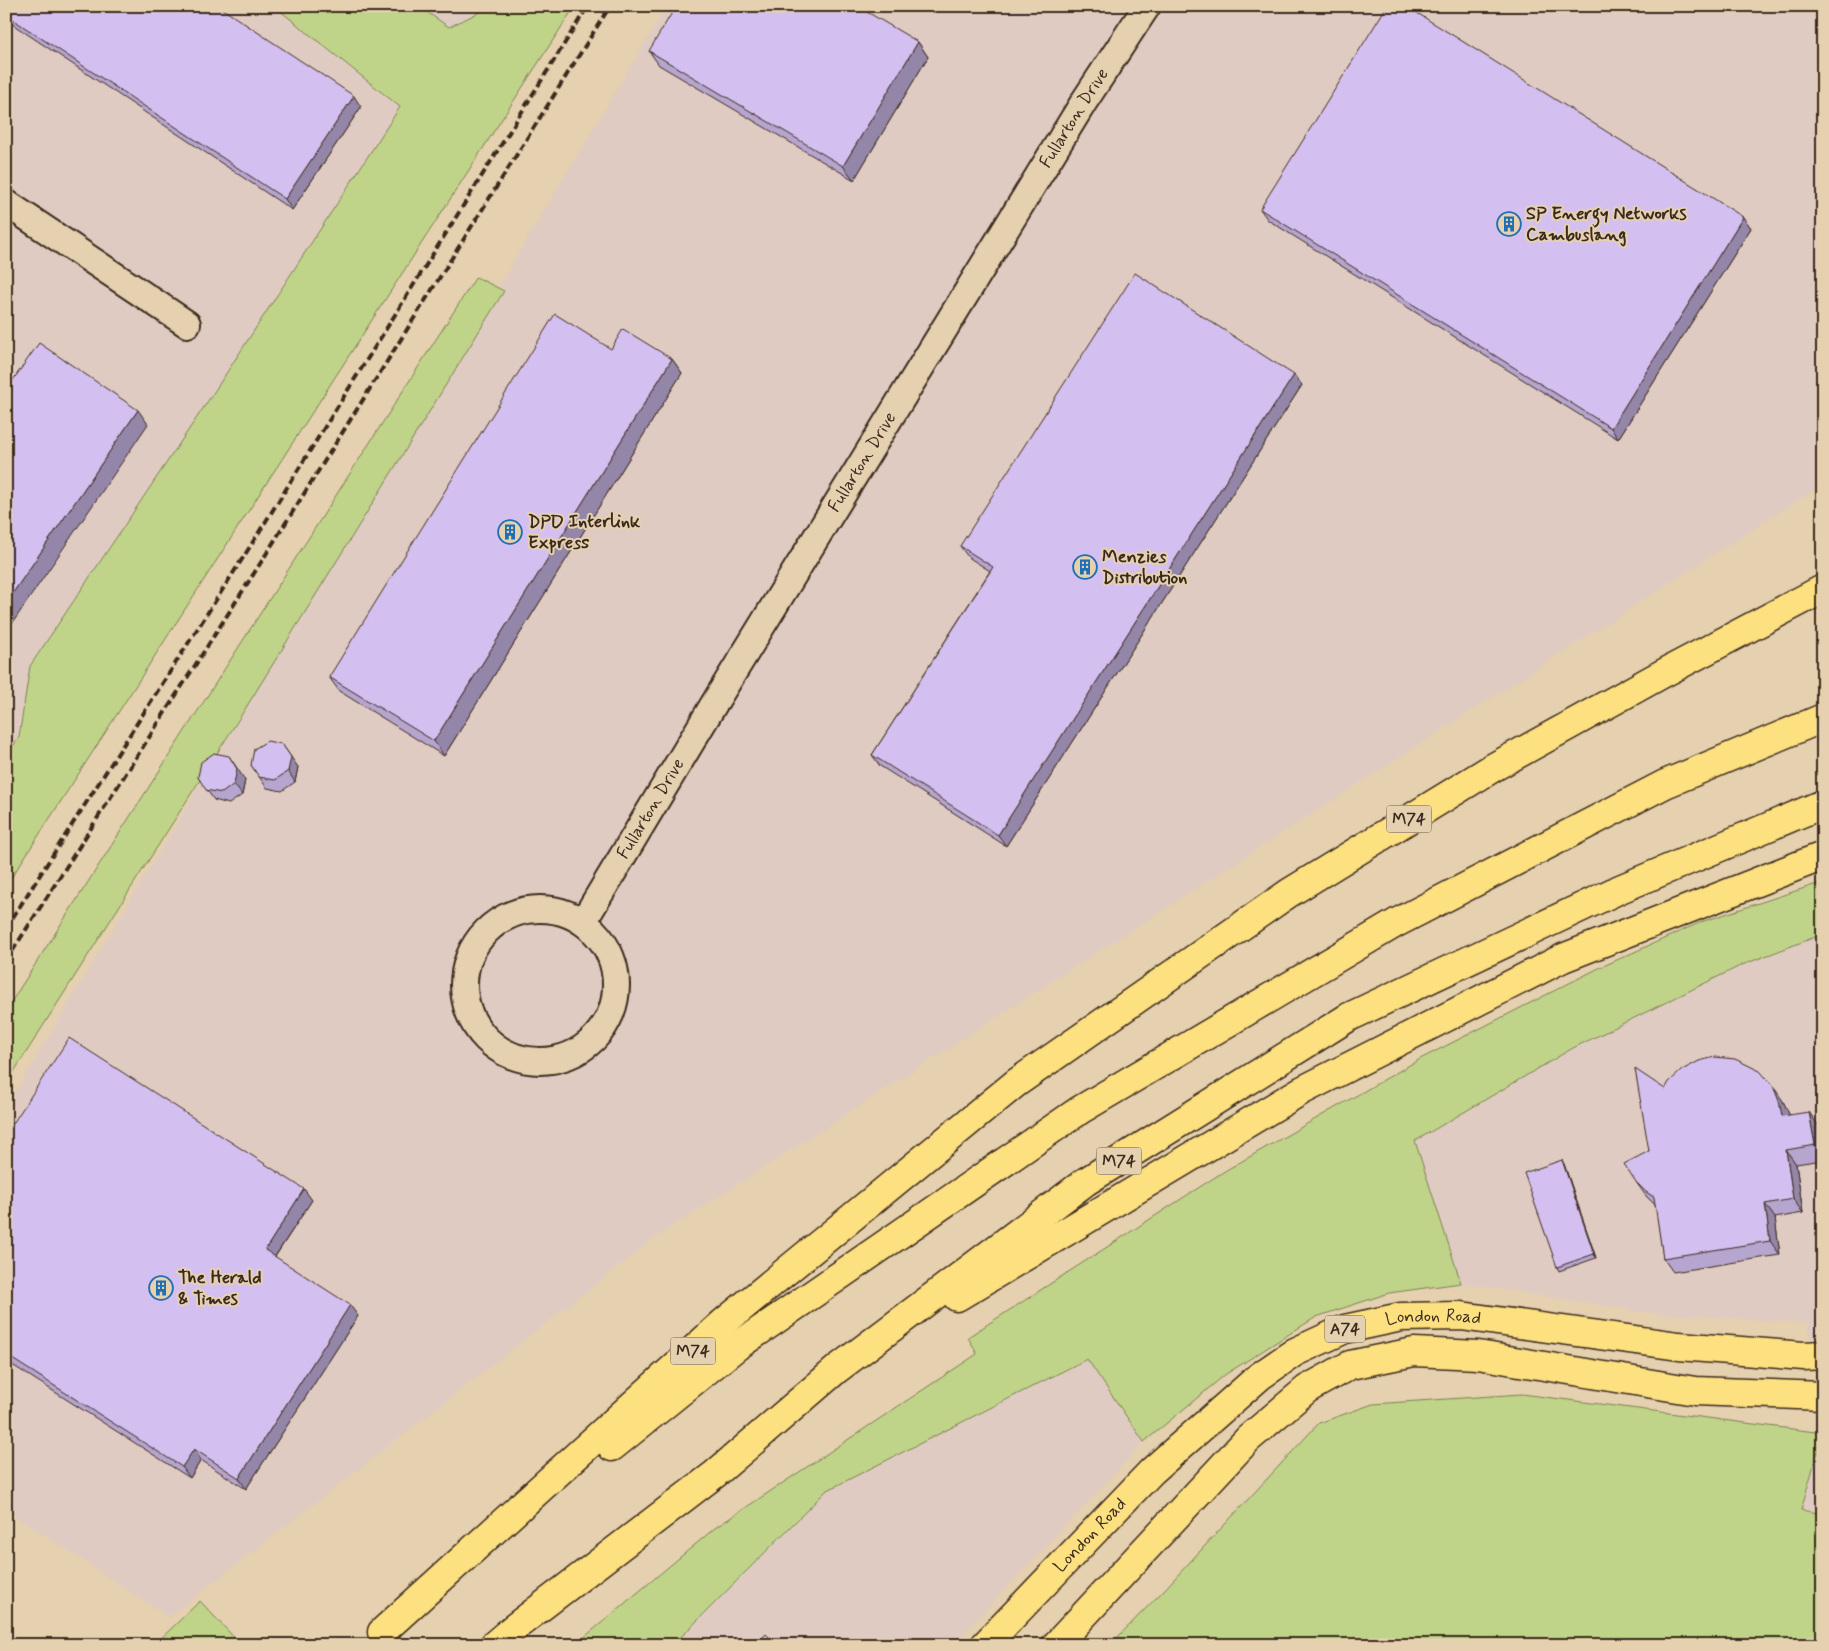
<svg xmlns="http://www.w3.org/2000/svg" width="1829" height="1651" font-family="Mynerve,sans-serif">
  <rect width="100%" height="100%" fill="#e5d0af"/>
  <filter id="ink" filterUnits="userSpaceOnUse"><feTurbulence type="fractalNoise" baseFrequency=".02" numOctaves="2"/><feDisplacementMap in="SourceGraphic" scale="10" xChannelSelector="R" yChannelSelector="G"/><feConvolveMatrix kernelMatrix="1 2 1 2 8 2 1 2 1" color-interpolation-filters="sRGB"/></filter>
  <g filter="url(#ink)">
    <!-- built -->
    <g fill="#e0cbc2">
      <path d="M6,6H274L400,107L212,395L30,666L19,737L6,757Z"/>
      <path d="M418,6H488L486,9L449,27Z"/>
      <path d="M667,6H1823V484L659,1235L169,1617L6,1510V1107Z"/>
      <path d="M1823,934V1514L1801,1510L1823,1433L1808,1323L1650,1313L1461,1283L1415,1141L1573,1048L1742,965Z"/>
      <path d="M1088,1359L1144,1442L953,1645H673L826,1491Z"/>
    </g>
    <!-- green -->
    <g fill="#bfd489" stroke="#7d7f54">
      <path d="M274,6H418L449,27L486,9L488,6H575L6,886V757L19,737L30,666L212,395L400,107Z"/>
      <path d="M476,277L504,291L242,714L6,1084V1010Z"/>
      <path d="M1823,882V934L1742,965L1573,1048L1415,1141L1461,1283L1389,1293L1316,1317L1226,1374L1144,1442L1087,1359L826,1491L673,1645H575L715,1528L977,1354L968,1337L1223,1172L1422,1058L1599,968L1701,922Z"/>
      <path d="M1522,1394L1823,1433L1801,1510L1823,1514V1645H1110L1163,1591L1319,1423L1373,1404Z"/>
      <path d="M200,1601L241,1645H154Z"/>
    </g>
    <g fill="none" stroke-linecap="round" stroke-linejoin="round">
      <!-- street casing -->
      <g stroke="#3b2a1e" stroke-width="30">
        <g id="street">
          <path d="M6,203L187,324"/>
          <circle cx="540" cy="985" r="76"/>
          <path id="s1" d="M583,922L720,694L1085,100L1147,6"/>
        </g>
      </g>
      <!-- primary casing -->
      <g stroke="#3b2a1e" stroke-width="31">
        <g id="primary">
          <path id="s2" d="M985,1645L1152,1471L1260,1376L1295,1352L1345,1329L1401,1317L1461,1316L1679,1346L1804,1356L1823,1355"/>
          <path d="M1056,1645L1248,1439L1307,1389L1350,1365L1414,1352L1478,1355L1695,1391L1823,1396"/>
        </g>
      </g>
      <!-- highway casing -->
      <g stroke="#3b2a1e" stroke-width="31">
        <g id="highway">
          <path d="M957,1297L1301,1091L1563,958L1823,856"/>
          <path d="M612,1447L736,1347L1080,1110L1396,923L1665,784L1823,718"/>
          <path d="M382,1632L723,1323L1016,1083L1289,893L1494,767L1662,674L1823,589"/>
          <path d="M494,1645L515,1627L715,1474L837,1369L1085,1182L1349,1017L1620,889L1823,804"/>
        </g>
      </g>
      <!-- street -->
      <use href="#street" stroke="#e5d0af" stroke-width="26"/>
      <!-- primary -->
      <use href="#primary" stroke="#fde080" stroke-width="28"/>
      <!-- highway -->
      <use href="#highway" stroke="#fde080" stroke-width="28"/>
      <!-- rail -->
      <g stroke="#3b2a1e" stroke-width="4" stroke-dasharray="8 4" stroke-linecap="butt">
        <path d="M6,928L246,553L588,6"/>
        <path d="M6,961L258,567L610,6"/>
      </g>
    </g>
    <!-- wall -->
    <g fill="#b6a5ce" stroke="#3b2a1e">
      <path d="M6,6L361,107L292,210L6,20Z"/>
      <path d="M918,42L928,57L854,180L659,65L649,51Z"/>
      <path d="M1260,209L1743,217L1751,228L1618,439L1268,220Z"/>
      <path d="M611,349L672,359L682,373L444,756L339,691L329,677Z"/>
      <path d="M1302,385L1006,846L880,766L872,755L990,571L968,557L960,546Z"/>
      <path d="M251,765L298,767L295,782L282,791L267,788Z"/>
      <path d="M198,777L245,780L242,795L229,804L214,800Z"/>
      <path d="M1665,1089L1783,1101L1789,1115L1819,1126L1823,1146V1160L1796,1164L1803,1213L1775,1218L1780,1255L1673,1272L1663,1258L1656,1206L1646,1196L1636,1182L1649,1151Z"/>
      <path d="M6,1134L312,1200L275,1257L358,1316L246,1489L201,1460L190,1478L6,1361Z"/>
      <path d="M1564,1164L1596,1258L1559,1271L1557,1267Z"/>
    </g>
    <!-- shaded-wall -->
    <g fill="#9486a8" stroke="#3b2a1e">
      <path d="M918,42L928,57L854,180L843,166Z"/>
      <path d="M354,96L361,107L292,210L285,199Z"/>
      <path d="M1743,217L1751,228L1618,439L1611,428Z"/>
      <path d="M672,359L682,373L444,756L434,741Z"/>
      <path d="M1294,375L1302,385L1006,846L998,835Z"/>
      <path d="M138,410L148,424L7,631L6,603Z"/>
      <path d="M282,744L298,767L295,782L288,771Z"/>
      <path d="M229,756L245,780L242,795L234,784Z"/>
      <path d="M1773,1086L1783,1101L1790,1116H1782Z"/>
      <path d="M1809,1112L1819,1126L1823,1146V1156L1815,1145Z"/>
      <path d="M1786,1150L1796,1164L1803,1213L1793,1199Z"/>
      <path d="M1562,1160L1564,1164L1596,1258L1594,1254Z"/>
      <path d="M304,1189L312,1200L272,1261L265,1250Z"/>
      <path d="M1765,1204L1775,1218L1780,1255L1770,1241Z"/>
      <path d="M350,1305L358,1316L246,1489L239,1478Z"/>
      <path d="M194,1449L201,1460L190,1478L182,1467Z"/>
    </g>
    <!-- building -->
    <g fill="#d4c0f0" stroke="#3b2a1e">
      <path d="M6,6H218L354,96L285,199L6,15Z"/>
      <path d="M676,6H857L918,42L843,166L649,51Z"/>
      <path d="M1387,6H1406L1743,217L1611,428L1260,209Z"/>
      <path d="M1135,273L1294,375L998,835L872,755L993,567L960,546Z"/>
      <path d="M555,314L611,349L623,329L672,359L434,741L329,677Z"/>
      <path d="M39,343L138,410L6,603V390Z"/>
      <path d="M267,741L282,744L291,757L288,771L275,780L259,777L251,765L254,749Z"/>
      <path d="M214,753L229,756L237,769L234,784L222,793L206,790L198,777L201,762Z"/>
      <path d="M69,1038L304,1189L265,1250L350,1305L239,1478L194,1449L182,1467L6,1355V1134Z"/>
      <path d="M1715,1057L1735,1059L1760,1071L1773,1086L1779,1101L1782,1116L1809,1112L1815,1145L1786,1150L1793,1199L1765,1204L1770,1241L1663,1258L1654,1197L1646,1192L1636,1182L1624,1164L1649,1151L1635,1069L1665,1089L1669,1082L1682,1070L1699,1061Z"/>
      <path d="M1562,1160L1594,1254L1557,1267L1524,1173Z"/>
      <path d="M766,1634L777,1645H755Z"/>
    </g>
  </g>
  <!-- icons -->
  <defs>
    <g id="building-ring" transform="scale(1.25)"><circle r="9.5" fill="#e5d0af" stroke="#1f6fb2" stroke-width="1.5"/><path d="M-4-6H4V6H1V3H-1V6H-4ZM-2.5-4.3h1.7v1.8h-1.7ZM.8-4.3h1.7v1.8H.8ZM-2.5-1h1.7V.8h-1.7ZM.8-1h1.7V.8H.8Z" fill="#1f6fb2"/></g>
  </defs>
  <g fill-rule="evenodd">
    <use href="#building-ring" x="1509" y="224"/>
    <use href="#building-ring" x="510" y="532"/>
    <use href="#building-ring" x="1085" y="567"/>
    <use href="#building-ring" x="161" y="1288"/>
  </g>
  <g text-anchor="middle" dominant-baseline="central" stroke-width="4" stroke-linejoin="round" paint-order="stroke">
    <!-- shield labels -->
    <g fill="#e5d0af" stroke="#6e5c4a" stroke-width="1">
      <rect x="1386.5" y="805.5" width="45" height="27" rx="4"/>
      <rect x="1096.5" y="1147.5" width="45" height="27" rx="4"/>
      <rect x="1325" y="1315.5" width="40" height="27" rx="4"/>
      <rect x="670.5" y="1337.5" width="45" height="27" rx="4"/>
    </g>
    <g font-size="16" font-weight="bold" fill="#3b2a1e">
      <text x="1409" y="819">M74</text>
      <text x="1119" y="1161">M74</text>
      <text x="1345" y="1329">A74</text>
      <text x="693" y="1351">M74</text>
    </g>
    <!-- street labels -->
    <g font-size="18" fill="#3b2a1e" stroke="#e5d0af">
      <text stroke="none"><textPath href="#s1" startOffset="942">Fullarton Drive</textPath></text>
      <text stroke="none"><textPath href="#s1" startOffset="538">Fullarton Drive</textPath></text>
      <text stroke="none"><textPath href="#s1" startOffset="132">Fullarton Drive</textPath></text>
      <text stroke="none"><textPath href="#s2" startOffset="572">London Road</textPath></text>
      <text stroke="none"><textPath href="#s2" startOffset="152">London Road</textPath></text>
    </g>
    <!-- poi labels -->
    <g font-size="18" font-weight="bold" fill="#3b2a1e" stroke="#e5d0af" text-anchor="start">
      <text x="1526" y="214">SP Energy Networks<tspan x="1526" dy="21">Cambuslang</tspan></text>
      <text x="528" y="522">DPD Interlink<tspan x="528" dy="21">Express</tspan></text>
      <text x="1102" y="557">Menzies<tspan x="1102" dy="21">Distribution</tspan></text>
      <text x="178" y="1278">The Herald<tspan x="178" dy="21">&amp; Times</tspan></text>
    </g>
  </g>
  <!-- margin -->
  <rect width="1829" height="1651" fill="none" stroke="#e5d0af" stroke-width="25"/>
  <rect x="12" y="12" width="1804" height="1626" fill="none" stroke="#3b2a1e" stroke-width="2" filter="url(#ink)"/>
</svg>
